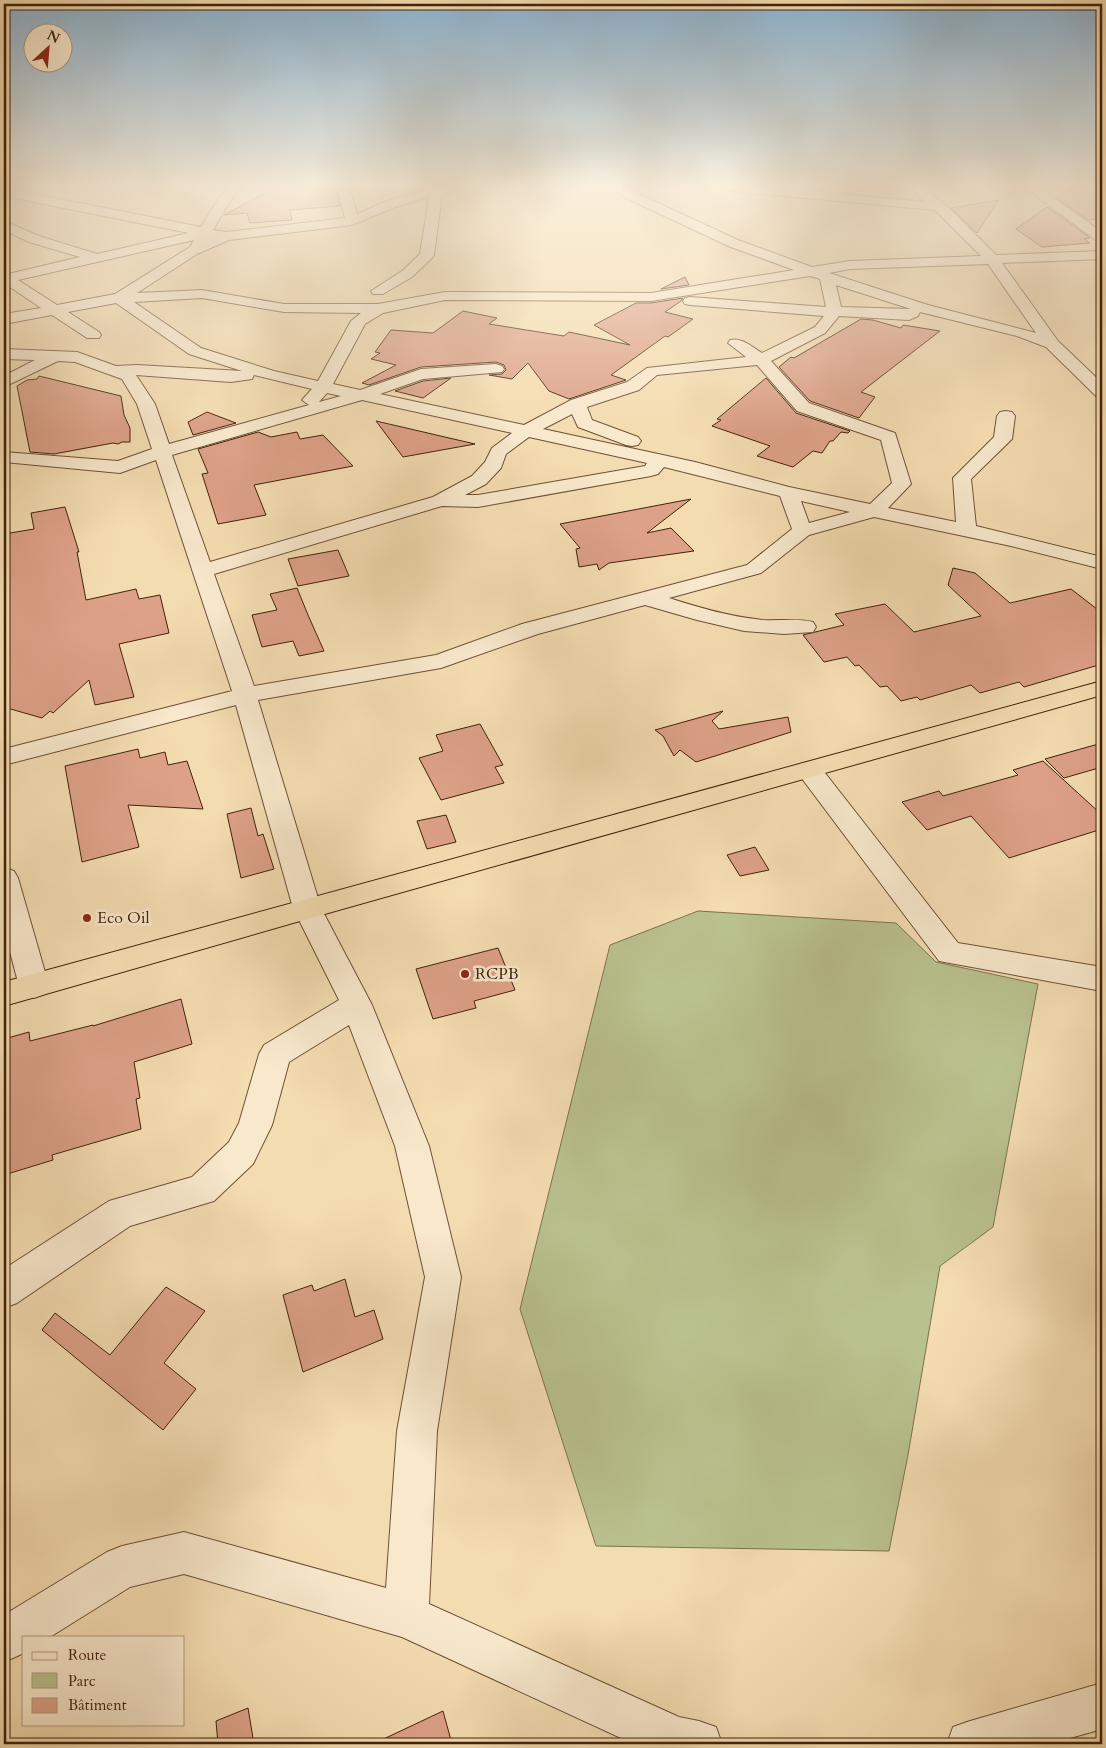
<svg xmlns="http://www.w3.org/2000/svg" width="1106" height="1748" font-family="Cardo,serif">
  <rect width="100%" height="100%" fill="#f4dcb1"/>
  <filter id="stains"><feTurbulence type="fractalNoise" baseFrequency=".004" numOctaves="4"/><feColorMatrix values="0 0 0 0 .2 0 0 0 0 .09 0 0 0 0 .02 0 0 0 .5 -.17"/></filter>
  <radialGradient id="worn" r=".72"><stop offset=".6" stop-color="#630" stop-opacity="0"/><stop offset="1" stop-color="#630" stop-opacity=".3"/></radialGradient>
  <!-- green -->
  <path fill="#b9c18e" stroke="#7d724d" d="M698,911L896,923L936,962L1038,984L993,1227L940,1266L908,1455L889,1551L596,1546L520,1309L610,945Z"/>
  <!-- building -->
  <g fill="#dda188" stroke="#41220c">
    <path d="M277,187H335L340,206L290,210L292,220L250,223L247,213L224,215Z"/>
    <path d="M1075,187H1090L1102,193V219L1088,220L1057,198L1061,191L1071,190Z"/>
    <path d="M999,200L977,233L951,208Z"/>
    <path d="M1047,207L1090,238L1084,239L1090,243L1042,247L1016,229Z"/>
    <path d="M685,277L689,285L661,289Z"/>
    <path d="M683,298L681,301L665,312L693,319L668,337L665,336L611,375L626,380L569,399L549,391L528,363L512,379L489,375L502,374L506,370L504,365L496,362L421,367L369,385L362,383L396,365L371,359L380,353L375,352L391,330L433,333L463,311L497,318L489,324L564,336L569,332L630,345L594,325L636,303H651Z"/>
    <path d="M861,319L873,320L901,328L903,325L940,331L861,392L875,397L859,418L810,401L779,367L791,357L794,358Z"/>
    <path d="M39,376L121,396L124,415L130,428V442H122L118,444L113,443L54,454L30,452L17,386L27,380L37,379Z"/>
    <path d="M451,378L423,398L395,391L423,381Z"/>
    <path d="M766,378L796,413L850,431L848,433L841,432L833,441H830L822,453L813,451L793,467L757,456L770,446L712,426L721,420L717,419Z"/>
    <path d="M207,412L236,423L193,435L188,422Z"/>
    <path d="M376,421L475,444L403,457Z"/>
    <path d="M258,432L271,437L297,432L300,439L323,435L353,466L254,485L266,515L218,524L202,474L208,473L198,449Z"/>
    <path d="M691,499L647,533L671,528L694,551L609,563L599,570L597,564L579,567L576,549L580,548L560,524Z"/>
    <path d="M65,507L79,552H77L86,600L136,589L139,599L160,595L169,633L119,644L134,697L95,705L89,680L53,713L50,711L42,718L7,708L4,685V616H6L4,534L34,529L31,513Z"/>
    <path d="M338,550L349,576L298,586L288,559Z"/>
    <path d="M953,568L975,573L1010,603L1071,589L1102,613V664L1024,687L1019,682L980,693L971,685L920,700L917,697L901,701L887,686L880,687L859,665L855,666L847,657L824,662L803,635L844,625L835,614L885,604L914,632L981,616L948,585Z"/>
    <path d="M297,588L308,615L324,651L299,656L293,641L262,647L252,615L277,610L270,594Z"/>
    <path d="M723,711L712,721L719,729L788,717L791,732L696,762L680,750L674,756L663,736L655,730Z"/>
    <path d="M480,724L503,765L495,767L504,783L441,800L419,758L443,751L436,735Z"/>
    <path d="M1102,743V767L1064,778L1045,759Z"/>
    <path d="M138,749L140,758L165,752L168,765L187,761L203,809L128,805L139,847L82,862L65,766Z"/>
    <path d="M1043,761L1102,815V829L1009,858L971,816L927,830L902,802L939,791L943,796L1018,775L1013,770Z"/>
    <path d="M251,808L258,836L263,834L274,869L241,878L227,814Z"/>
    <path d="M446,815L456,842L427,849L417,821Z"/>
    <path d="M755,847L769,870L740,876L727,855Z"/>
    <path d="M498,948L515,990L474,1001L476,1008L433,1019L416,969Z"/>
    <path d="M181,999L192,1044L134,1062L140,1098L136,1099L141,1129L52,1155L53,1160L4,1175V1039L29,1032L30,1041L93,1025V1026Z"/>
    <path d="M345,1279L355,1317L374,1310L383,1339L303,1372L283,1295L312,1285L314,1291Z"/>
    <path d="M166,1287L205,1311L164,1363L196,1389L163,1430L42,1330L55,1313L110,1355Z"/>
    <path d="M248,1708L254,1744H218L216,1721Z"/>
    <path d="M443,1711L452,1744H373Z"/>
  </g>
  <g fill="none" stroke-linecap="round" stroke-linejoin="round">
    <!-- minor casing -->
    <g stroke="#6e5035" stroke-width="2">
      <g id="minor">
        <path d="M228,187H241L229,203L213,230L226,232L345,218L337,187H349L357,214L387,201L431,189V187H458L456,190L442,194L434,255L432,258L412,277L383,294H373L371,291L402,271L420,254L429,197L395,207L352,225L229,240L197,254L137,293L202,290L284,304H378L445,292L651,293L794,270L728,246L622,196L614,187H627L630,190L738,240L812,267L850,261L981,256L935,210L729,191L723,187H768L925,202L909,187H923L950,209L996,255L1102,251V259L1002,263L1058,341L1102,383V397L1096,396L1046,347L1017,336L920,312L918,316L909,320L839,316L825,333L771,361L809,403L895,433L911,484L888,508L956,522L953,478L994,437L997,416L1000,412L1006,411L1012,412L1015,416L1012,439L971,479L976,526L1102,557V569L1011,546L874,517L809,535L761,573L669,598C700,608 731,617 763,620C779,621 797,618 813,622L816,627L813,632L784,634L744,631L697,620L645,605L538,634L441,668L258,700L321,908L372,1005L429,1146L461,1277L437,1431L429,1604L679,1717L699,1721L716,1727L722,1744H634L402,1637L184,1574L130,1587L50,1637H24V1653L4,1662V1615L107,1552L122,1546L184,1532L386,1588L397,1431L425,1277L395,1146L349,1025L289,1062L272,1125L253,1164L214,1201L130,1226L17,1303L4,1308V1269L109,1201L192,1177L229,1142L239,1123L259,1054L264,1045L339,1000L293,908L236,705L4,765V749L232,691L156,460L120,473L4,462V452L118,461L152,449L137,404L122,379L75,362L58,361L4,387V376L35,360L4,359V349L77,352L116,366L137,365L242,371L189,354L116,303L68,312L99,332L101,335L99,338H87L52,315L4,324V314L41,308L4,283V273L8,274L80,257L29,242L4,230V221L39,236L97,254L189,233L4,196V188L201,227L217,201ZM194,240L190,247L115,294L57,305L18,280ZM988,264L1036,333L928,305L829,273L850,269ZM810,276L820,279L826,307L690,297L685,298L683,301L685,304L690,305L824,316L815,327L762,353C752,347 742,337 730,340L728,343L746,357L647,368L627,382L571,400L524,425L380,394L423,379L502,372L504,369L502,366L496,364L421,369L360,390L333,384L365,324L383,313L445,300L651,301ZM836,285L911,309L841,307ZM202,298L284,312L361,313L351,321L318,381L274,371L201,348L134,302ZM757,365L797,411L881,440L892,483L870,504L789,487L695,462L543,429L572,414L578,427L626,445L632,446L638,445L641,441L638,437L592,420L587,407L639,390L657,375ZM136,375L231,382L252,379L254,375L312,389L302,400L309,405L169,444L155,404ZM327,393L341,396L319,402ZM362,400L512,433L492,448L485,462L472,476L433,497L210,562L172,455ZM529,437L647,463L645,466L478,495H465L486,484L501,468L506,454ZM664,467L780,496L792,529L747,565L522,624L436,655L254,686L214,574L442,506L478,507L651,476L658,474ZM801,501L850,512L809,523Z"/>
        <path d="M1024,187H1038L1102,232V242L1097,241Z"/>
        <path d="M809,762L818,764L958,943L1102,967V991L939,961L800,776L796,770L800,764Z"/>
        <path d="M4,868L14,871L18,878L49,986L45,994L34,998L23,994L19,986L4,929Z"/>
        <path d="M1102,1683V1729L1049,1744H947L953,1727L970,1721Z"/>
      </g>
    </g>
    <!-- highway casing -->
    <g stroke="#41220c" stroke-width="2">
      <path id="highway" d="M1102,681V695L307,919L4,1006V982Z"/>
    </g>
    <!-- minor -->
    <use href="#minor" fill="#f8e8cc" fill-rule="evenodd"/>
    <!-- highway -->
    <use href="#highway" fill="#f4dcb1" fill-rule="evenodd"/>
  </g>
  <!-- sky -->
  <linearGradient id="sky" x2="0" y2="1"><stop stop-color="#8cb6d5"/><stop offset="0.43" stop-color="#faefdc"/><stop offset="1" stop-color="#faefdc" stop-opacity="0"/></linearGradient>
  <rect width="1106" height="432" fill="url(#sky)"/>
  <!-- markers -->
  <g fill="#8f2418" stroke="#f8e8cc" stroke-width="2">
    <circle cx="87" cy="918" r="5"/>
    <circle cx="465" cy="974" r="5"/>
  </g>
  <g text-anchor="middle" dominant-baseline="central" stroke-width="5" stroke-linejoin="round" paint-order="stroke">
    <!-- poi labels -->
    <g font-size="16" fill="#41220c" stroke="#f8e8cc" text-anchor="start">
      <text x="97" y="918">Eco Oil</text>
      <text x="475" y="974">RCPB</text>
    </g>
  </g>
  <!-- margin -->
  <rect width="1106" height="1748" fill="none" stroke="#f4dcb1" stroke-width="20"/>
  <rect x="5" y="5" width="1096" height="1738" fill="none" stroke="#41220c" stroke-width="2.5"/>
  <rect x="10" y="10" width="1086" height="1728" fill="none" stroke="#41220c"/>
  <!-- legend -->
  <rect x="22" y="1636" width="162" height="90" fill="#f8e8cc" stroke="#af997f"/>
  <rect x="32" y="1652" width="25" height="8" fill="#f8e8cc" stroke="#af997f"/>
  <text x="68" y="1660" font-size="15" fill="#41220c">Route</text>
  <rect x="32" y="1673" width="25" height="15" fill="#b9c18e" stroke="#af997f"/>
  <text x="68" y="1686" font-size="15" fill="#41220c">Parc</text>
  <rect x="32" y="1698" width="25" height="15" fill="#dda188" stroke="#af997f"/>
  <text x="68" y="1710" font-size="15" fill="#41220c">Bâtiment</text>
  <!-- north arrow -->
  <g transform="translate(48 48) rotate(26)"><circle r="24" fill="#f8e8cc" stroke="#af997f"/>
  <path d="M0-4L9 19L0 12L-9 19Z" fill="#8f2418"/>
  <text y="-8" font-size="14" font-weight="bold" text-anchor="middle" fill="#41220c">N</text>
  </g>
  <rect width="100%" height="100%" filter="url(#stains)"/>
  <rect width="100%" height="100%" fill="url(#worn)"/>
</svg>
